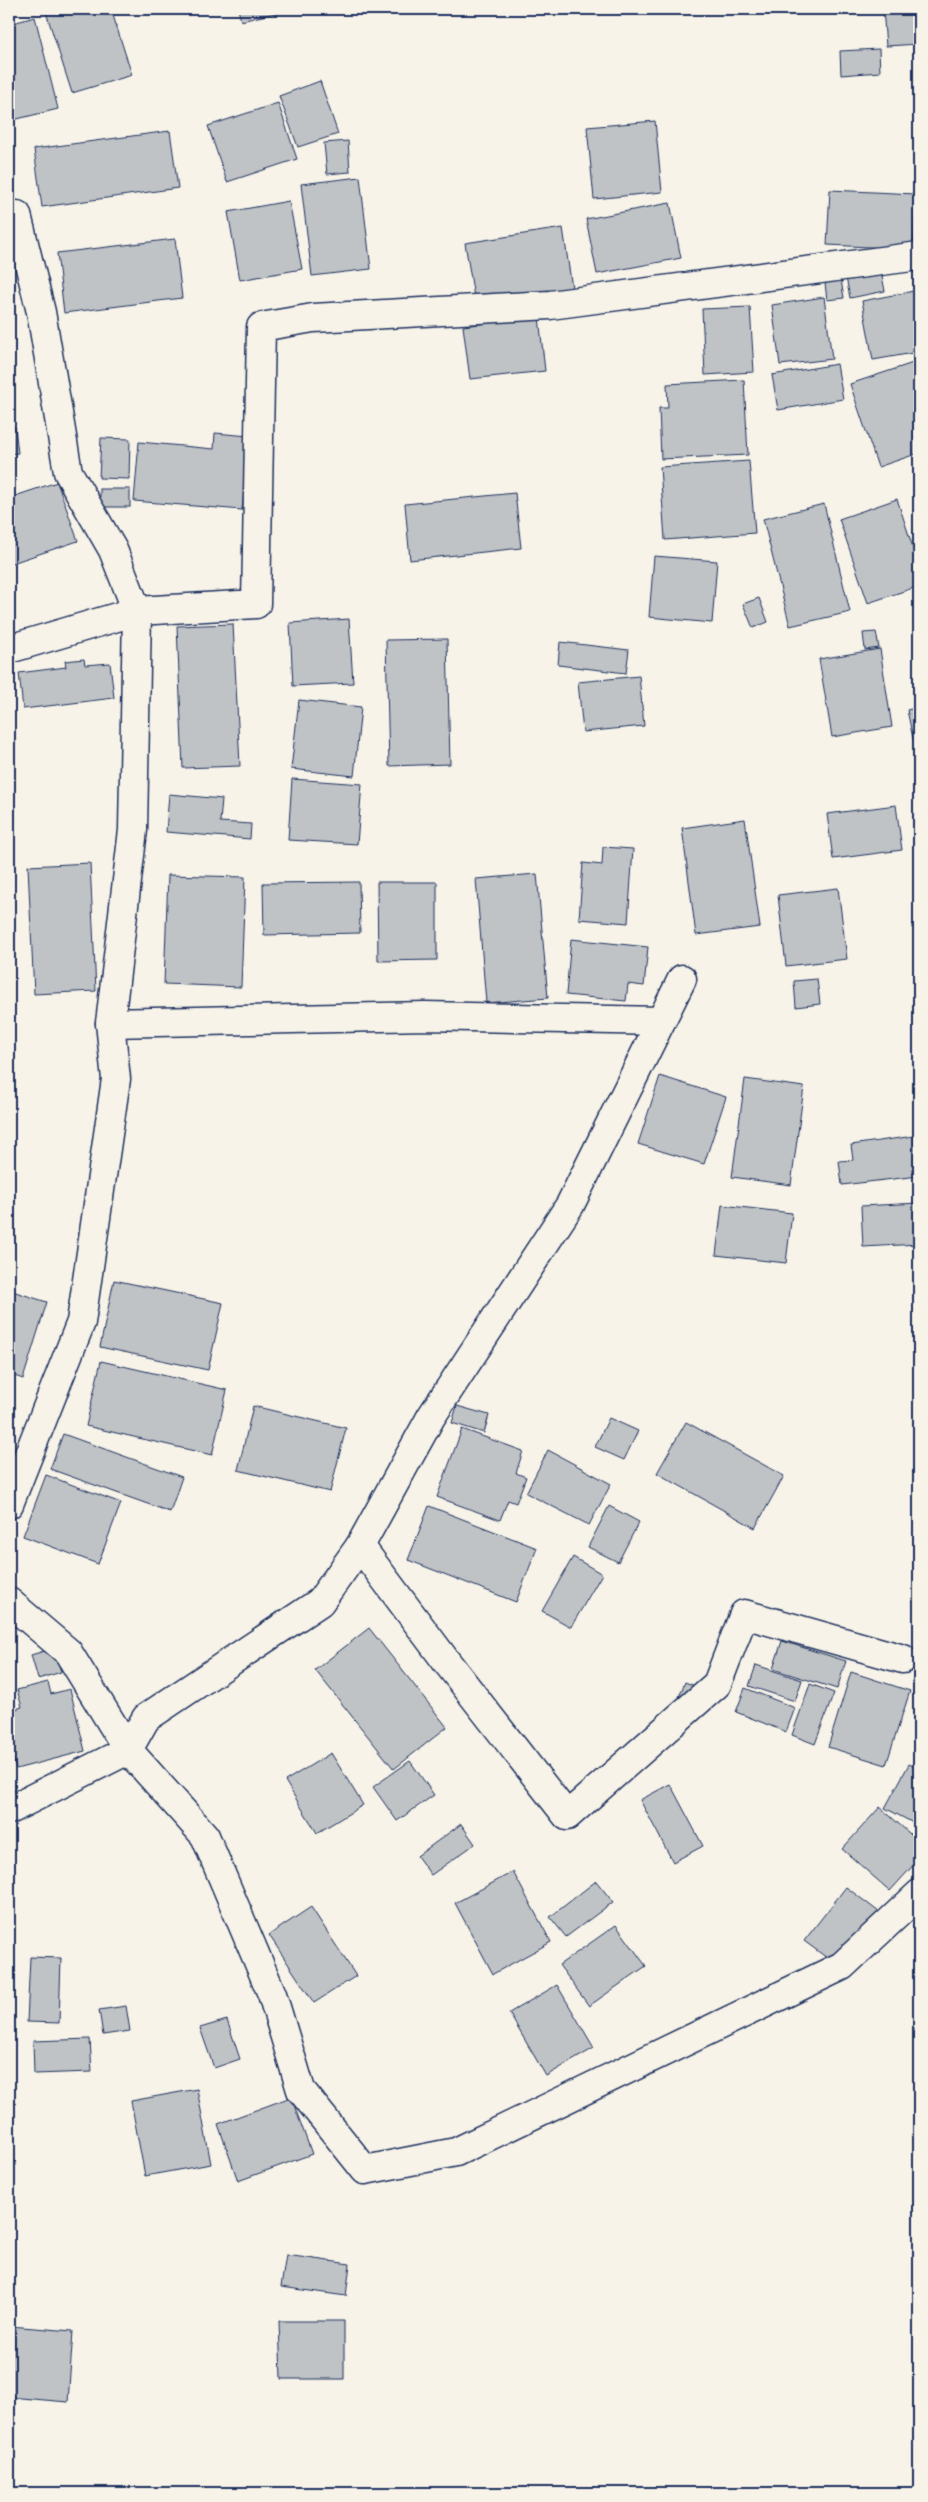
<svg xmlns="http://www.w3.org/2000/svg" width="928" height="2502" font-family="Itim,sans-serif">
  <rect width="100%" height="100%" fill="#f7f3e8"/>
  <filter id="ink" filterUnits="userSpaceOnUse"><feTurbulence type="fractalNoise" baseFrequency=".02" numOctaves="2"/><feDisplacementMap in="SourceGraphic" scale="10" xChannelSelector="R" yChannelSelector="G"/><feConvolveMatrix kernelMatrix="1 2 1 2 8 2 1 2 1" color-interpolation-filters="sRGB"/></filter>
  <g filter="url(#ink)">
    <!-- building -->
    <g fill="#c0c3c5" stroke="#1b2f5e">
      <path d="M45,9H111L132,75L72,93Z"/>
      <path d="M238,9H292L241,21Z"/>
      <path d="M883,9H919V44L886,46Z"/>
      <path d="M35,17L58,109L9,121V24Z"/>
      <path d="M879,49L880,72L841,75L840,51Z"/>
      <path d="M320,81L338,134L298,147L279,96Z"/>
      <path d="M278,103L297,159L227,182L208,126Z"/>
      <path d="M655,121L662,192L594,199L587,127Z"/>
      <path d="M170,131L178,188L42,207L34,149Z"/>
      <path d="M348,141L350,172L327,174L324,143Z"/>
      <path d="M360,177L371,269L312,276L301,184Z"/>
      <path d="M830,190L916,194L913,249L827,245Z"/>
      <path d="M289,201L302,269L240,280L228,212Z"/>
      <path d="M670,203L681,258L597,274L586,219Z"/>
      <path d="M563,228L572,288L475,303L465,243Z"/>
      <path d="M175,239L182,298L64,313L57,253Z"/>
      <path d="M881,271L885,291L850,298L846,277Z"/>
      <path d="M841,280L844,298L827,300L825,283Z"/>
      <path d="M919,290V352L873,360L862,301Z"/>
      <path d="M824,297L832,359L780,365L772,305Z"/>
      <path d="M750,307L754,372L705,375L702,309Z"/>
      <path d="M539,317L545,371L470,379L463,326Z"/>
      <path d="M916,362L919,372V453L878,467L850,384Z"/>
      <path d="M837,364L843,399L778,410L772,375Z"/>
      <path d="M744,380L748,455L661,459L659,408H668L667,384Z"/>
      <path d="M15,427L18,453L9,454V428Z"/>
      <path d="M215,433L249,436L242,510L134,501L139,442L214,449Z"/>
      <path d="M101,438L130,439L129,479L99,478Z"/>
      <path d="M749,461L755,533L665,540L660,467Z"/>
      <path d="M57,482L78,541L9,564V498Z"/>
      <rect x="100" y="489" width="30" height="18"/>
      <path d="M515,493L521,548L410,560L405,504Z"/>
      <path d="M897,499L919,566V586L868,603L839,519Z"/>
      <path d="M824,504L850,612L790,626L763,519Z"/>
      <path d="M654,556L717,561L712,623L649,617Z"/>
      <path d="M759,598L768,622L753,628L743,604Z"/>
      <path d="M349,619L353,683L293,686L290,623Z"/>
      <path d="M233,624L240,766L183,768L177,626Z"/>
      <path d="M876,632L879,648L865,650L863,633Z"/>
      <path d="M447,639L450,764L389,766L386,640Z"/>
      <path d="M560,642L629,650L626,673L558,665Z"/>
      <path d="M880,649L892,727L832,737L819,659Z"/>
      <path d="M84,659L85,665L110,663L114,698L23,709L19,673L66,667L65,661Z"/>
      <path d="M639,676L644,726L583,732L578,682Z"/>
      <path d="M299,700L361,707L354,776L291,769Z"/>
      <path d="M919,707V767L907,710Z"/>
      <path d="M292,779L362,784L357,844L288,840Z"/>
      <path d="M169,794L222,799L220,822L251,824L250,839L166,832Z"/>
      <path d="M896,805L902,850L833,859L827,814Z"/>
      <path d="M745,819L760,927L696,935L682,828Z"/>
      <path d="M603,847L633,849L628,923L579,919L583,863L602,865Z"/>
      <path d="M90,863L96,991L34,994L28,866Z"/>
      <path d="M537,874L548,998L486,1003L476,879Z"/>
      <path d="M168,875L245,877L241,987L164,984Z"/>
      <path d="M359,882L360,933L264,935L263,883Z"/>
      <path d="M377,882H437V960L378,961Z"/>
      <path d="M838,888L847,959L786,966L778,895Z"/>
      <path d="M571,939L648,947L644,986L628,984L626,1001L566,995Z"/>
      <path d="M817,979L820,1004L796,1007L794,981Z"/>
      <path d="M660,1076L726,1097L704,1164L638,1144Z"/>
      <path d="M745,1079L804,1087L791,1185L732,1177Z"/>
      <path d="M914,1136L919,1176L842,1185L839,1161L853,1160L851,1145Z"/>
      <path d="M919,1203V1244L863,1247L861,1206Z"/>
      <path d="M722,1205L792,1213L786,1263L716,1255Z"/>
      <path d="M114,1280L223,1303L208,1370L100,1347Z"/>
      <path d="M9,1290L47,1302L23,1379L9,1374Z"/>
      <path d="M101,1361L227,1390L212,1455L86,1426Z"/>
      <path d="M253,1406L346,1428L330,1492L238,1470Z"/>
      <path d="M457,1406L489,1415L484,1433L452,1423Z"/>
      <path d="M609,1418L638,1431L624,1460L595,1447Z"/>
      <path d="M686,1422L784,1476L755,1528L657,1473Z"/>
      <path d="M462,1429L523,1451L516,1473L526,1477L516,1503L508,1500L500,1520L437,1497Z"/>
      <path d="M63,1434L182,1477L170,1512L50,1469Z"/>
      <path d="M548,1450L611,1484L589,1525L526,1493Z"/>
      <path d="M46,1475L121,1503L98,1564L23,1536Z"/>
      <path d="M429,1506L537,1548L516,1602L408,1560Z"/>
      <path d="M609,1506L639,1522L618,1562L588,1547Z"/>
      <path d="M573,1557L602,1574L571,1627L542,1611Z"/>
      <path d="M369,1628L447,1727L394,1769L315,1670Z"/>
      <path d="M782,1641L846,1661L837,1689L773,1669Z"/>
      <path d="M54,1648L61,1672L38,1679L31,1655Z"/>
      <path d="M756,1665L802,1680L795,1701L749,1686Z"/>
      <path d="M851,1672L910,1691L886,1765L828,1747Z"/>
      <path d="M48,1682L51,1694L70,1689L85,1751L16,1769L9,1743V1711L22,1707L17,1690Z"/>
      <path d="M685,1682L695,1686L689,1700L679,1697Z"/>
      <path d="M810,1684L834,1693L815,1744L792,1735Z"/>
      <path d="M745,1688L795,1708L786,1732L736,1712Z"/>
      <path d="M331,1753L363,1805L317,1833L285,1781Z"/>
      <path d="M410,1761L434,1795L397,1821L373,1787Z"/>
      <path d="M909,1764L919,1769V1826L885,1808Z"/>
      <path d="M670,1784L703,1846L673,1862L640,1800Z"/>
      <path d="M880,1807L919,1842V1859L890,1891L842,1849Z"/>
      <path d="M461,1824L475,1844L431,1875L417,1856Z"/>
      <path d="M513,1872L551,1942L493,1974L455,1903Z"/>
      <path d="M596,1881L613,1902L566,1937L550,1917Z"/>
      <path d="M846,1887L879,1912L838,1966L804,1941Z"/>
      <path d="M311,1907L356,1976L314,2003L269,1935Z"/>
      <path d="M616,1925L646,1966L589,2006L559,1965Z"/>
      <path d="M30,1957L61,1958L59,2023L27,2022Z"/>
      <path d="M557,1985L594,2048L546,2076L509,2013Z"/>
      <path d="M126,2006L130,2031L103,2035L99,2010Z"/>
      <path d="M227,2020L240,2059L214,2068L200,2028Z"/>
      <path d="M90,2039L92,2072L34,2074L33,2041Z"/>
      <path d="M197,2089L211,2164L145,2176L131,2101Z"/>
      <path d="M291,2097L312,2154L238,2181L218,2124Z"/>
      <path d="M286,2255L350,2264L346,2296L281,2287Z"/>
      <path d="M279,2321H344V2379H281Z"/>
      <path d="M9,2326L73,2331L68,2402L9,2397Z"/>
    </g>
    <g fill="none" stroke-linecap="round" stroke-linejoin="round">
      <!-- minor casing -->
      <g stroke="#1b2f5e" stroke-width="31">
        <g id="minor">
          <path d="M9,216L17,215L41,312L68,472L113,550L137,611L256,604L261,327L313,318L550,305L919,256"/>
          <path d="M9,649L137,611L133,830L110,1023L425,1016L661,1021"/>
          <path d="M9,1504L81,1322L116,1079L110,1023"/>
          <path d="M360,1546L446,1661L567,1816L717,1684L744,1614L903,1659"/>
          <path d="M9,1602L68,1652L128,1750L205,1836L272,1994L301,2090L365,2170L456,2152L842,1966L919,1894"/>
          <path d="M9,1810L128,1750L146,1718L320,1602L360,1546L431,1417L570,1205L682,979"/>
        </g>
      </g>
      <!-- minor -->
      <use href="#minor" stroke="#f7f3e8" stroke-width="28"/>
    </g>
  </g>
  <!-- margin -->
  <rect width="928" height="2502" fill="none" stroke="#f7f3e8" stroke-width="30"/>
  <rect x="15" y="15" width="898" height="2472" fill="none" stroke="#1b2f5e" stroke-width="2" filter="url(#ink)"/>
</svg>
